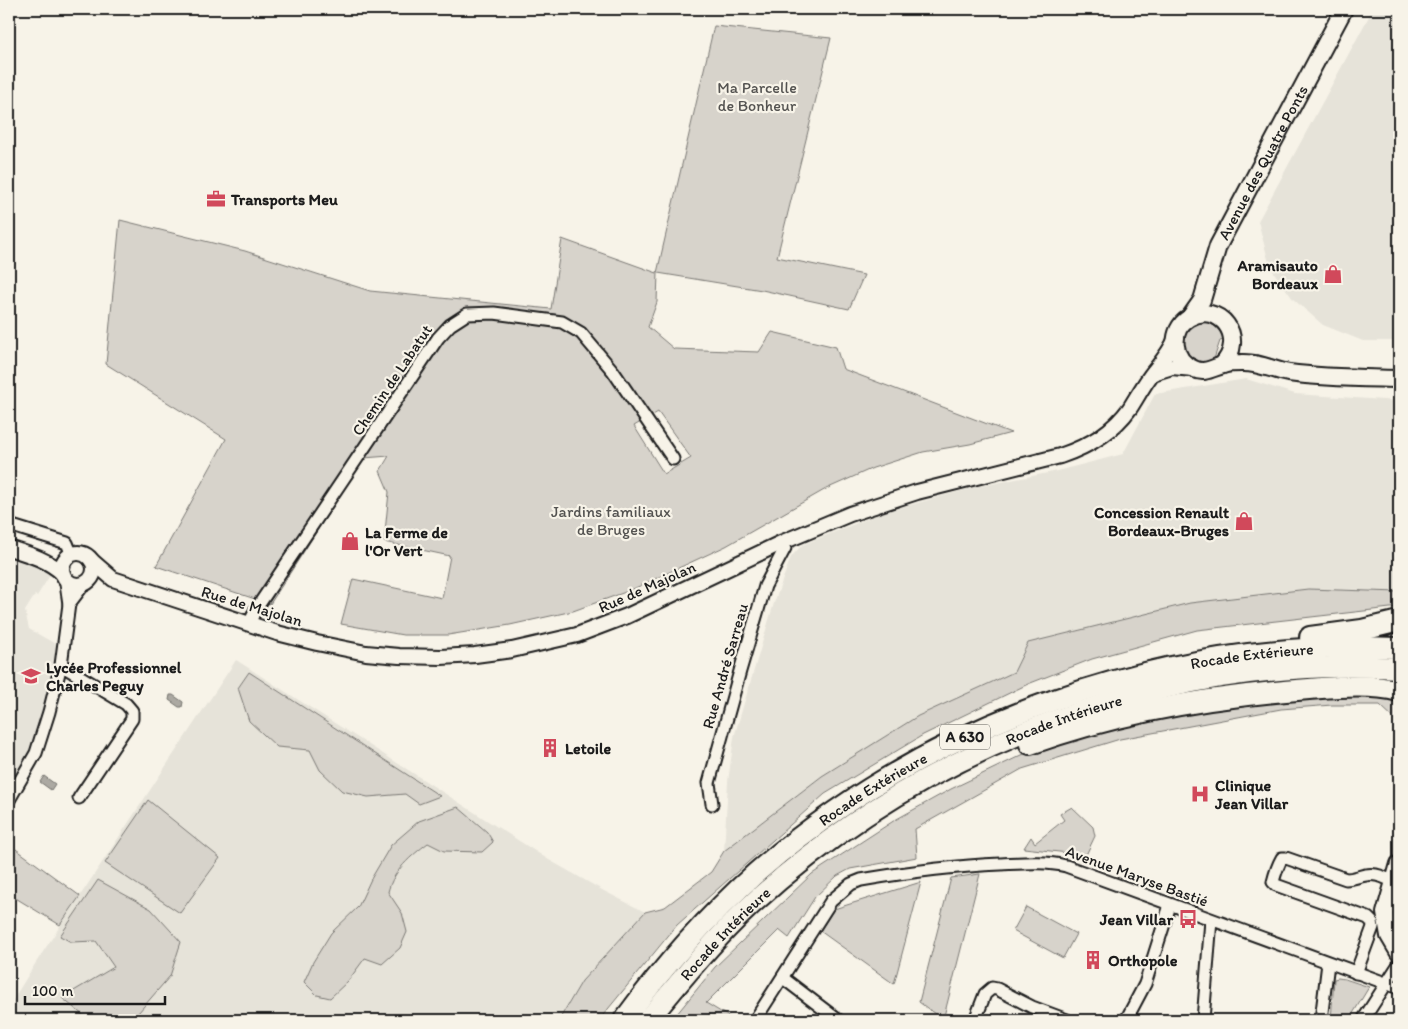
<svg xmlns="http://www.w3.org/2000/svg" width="1408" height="1029" font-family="Itim,sans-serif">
  <rect width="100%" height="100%" fill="#f7f3e8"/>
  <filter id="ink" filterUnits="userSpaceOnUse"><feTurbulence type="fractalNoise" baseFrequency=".02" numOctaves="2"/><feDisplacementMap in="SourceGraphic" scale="10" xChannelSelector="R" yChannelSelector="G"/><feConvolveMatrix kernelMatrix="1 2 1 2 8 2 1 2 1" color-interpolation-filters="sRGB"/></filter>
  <g filter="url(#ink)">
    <!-- built -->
    <g fill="#e6e3d9">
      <path d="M1373,9H1399V341H1363L1323,325L1293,299L1270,267L1258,221Z"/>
      <path d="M1246,379L1295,394L1399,401V592L1308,589L1190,603L1028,643L1014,672L918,716L822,776L724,851L728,782L734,737L774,603L791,557L802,545L884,512L975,487L1053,472L1123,454L1155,394Z"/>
      <path d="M9,557L45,567L52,572L37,596L35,595L25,611L29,629L59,646L47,705L25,761L9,792Z"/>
      <path d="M236,660L549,860L604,891L645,912L582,981L559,1020H9V1006L37,961Z"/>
      <path d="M1399,884V935L1395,918L1397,890Z"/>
    </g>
    <!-- green -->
    <g fill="#d7d3cb" stroke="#7a7874" fill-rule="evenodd">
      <path d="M714,26L831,38L777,257L864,275L849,309L762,290L658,273L657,302L648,327L674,349L759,352L772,332L836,347L843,369L1011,433L970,444L923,452L873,468L826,489L726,546L631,590L573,611L510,625L448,635H403L341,624L353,579L442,598L450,556L384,542L389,492L380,471L389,456L364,458L270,604L156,566L226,439L106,364L120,220L245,251L370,291L551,309L562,239L657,273ZM658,412L691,458L664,474L634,426Z"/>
      <path d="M1206,321C1215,325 1219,330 1225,339L1220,341L1214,359C1203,364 1185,363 1182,347C1181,342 1184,336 1185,331L1197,322Z"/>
      <path d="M1308,589L1399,592V607L1197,630L1092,659L1028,684L923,735L825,794L677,925L599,1020H559L582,981L645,912L665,907L711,872L724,851L822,776L918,716L1014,672L1028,643L1190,603Z"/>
      <path d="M249,672L440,796L419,804L405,794L368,797L342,791L320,770L310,750L277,747L249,721L238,688Z"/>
      <path d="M1307,696L1399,697V723L1380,705H1332L1281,709L1120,739L1022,769L915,829L917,857L850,869L837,876L815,897L789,938L779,930L706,1003L734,1020H672L715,967L812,874L895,820L951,789L1024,754L1081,735L1149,719Z"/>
      <path d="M148,800L220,858L180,913L105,863Z"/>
      <path d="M458,807L487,832L493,842L482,852L444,851L428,843C411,856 393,871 388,892L402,913L407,932L400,948L382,964L365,958L348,981L330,998L317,995L304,982L313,962L331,933L358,907L371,879L391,845L419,821Z"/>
      <path d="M1072,807L1093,827L1095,836L1086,855L1024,848L1031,837L1035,843L1064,820L1060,814Z"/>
      <path d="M9,844L80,896L60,925L9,894Z"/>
      <path d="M980,874L943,1020L919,1002L951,878Z"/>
      <path d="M98,880L151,909L181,942L170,976L132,1020H89L62,998L114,967L96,941L71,942L60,936Z"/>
      <path d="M921,882L894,984L820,931L834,909Z"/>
      <path d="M1026,907L1076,934L1063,958L1013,931Z"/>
      <path d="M1338,978L1345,979L1369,987L1349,1020H1331L1334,979Z"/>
      <path d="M398,1015L431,1020H432H383Z"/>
    </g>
    <!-- water -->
    <g fill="#aca9a2" stroke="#72716c">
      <path d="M170,695H173L183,702L182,707H179L169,700Z"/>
      <path d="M44,776L55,784L51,790L40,782Z"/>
    </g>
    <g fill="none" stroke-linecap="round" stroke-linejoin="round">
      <!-- minor casing -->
      <g stroke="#1c1c1c" stroke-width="15">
        <g id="minor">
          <path d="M9,525L67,543L72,555"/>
          <path d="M65,577L69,604L85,583"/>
          <path d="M249,624L256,609L438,338L450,325L467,314L494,313L562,322L581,333L613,371L673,459"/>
          <path d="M61,665L126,704L132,711V719L79,798"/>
          <path d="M9,800L36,753L49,712L61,665L69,604"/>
          <path d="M712,804L709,783L740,671L765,586L785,548L783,542"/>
          <path d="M1356,973L1373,927L1372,922L1368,918L1276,885L1273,882C1275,874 1278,865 1282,858H1286L1346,879C1354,879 1359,876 1366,875C1376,873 1385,877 1393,882"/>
          <path d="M783,978L838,1020"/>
          <path d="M755,1020L831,901L851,884L861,880C908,872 954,866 1001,864C1023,863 1045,861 1066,866L1399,988"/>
          <path d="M975,1020L985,994L992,988L997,989L1032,1007L1067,1020"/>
          <path d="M1126,1020L1145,984L1170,905"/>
          <path d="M1203,1020L1211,920"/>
          <path d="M1321,1020L1328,963"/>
          <path d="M1363,1020L1399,964"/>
        </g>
      </g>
      <!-- tertiary casing -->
      <g stroke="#1c1c1c" stroke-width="18">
        <g id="tertiary">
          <path d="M1153,373L1172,367L1193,369"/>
          <path d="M9,548C28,554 49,560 63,574"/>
          <circle cx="78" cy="569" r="16"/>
          <path d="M91,560L113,579L277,633L317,643L366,653L399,656L441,657L475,655L512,650L577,635L627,616L783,542L850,514L917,492L1060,456C1087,447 1113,432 1130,408C1137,397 1143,386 1151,375C1160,363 1169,354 1175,340"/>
        </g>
      </g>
      <!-- secondary casing -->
      <g stroke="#1c1c1c" stroke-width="20">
        <g id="secondary">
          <path id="s1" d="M1190,317L1202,300L1218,246L1344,9"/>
          <path d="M1222,365C1248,338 1219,300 1189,318C1169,330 1172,361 1194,369C1205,374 1212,368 1223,365C1228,363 1236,363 1241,363C1258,362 1273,370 1289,373C1325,378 1363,378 1399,379"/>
          <path d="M1399,864L1385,913L1389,936L1399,953"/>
        </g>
      </g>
      <!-- motorway casing -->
      <g stroke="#1c1c1c" stroke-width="24">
        <g id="motorway">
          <path d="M1310,637L1362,630L1399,621"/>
          <path d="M1030,744C1119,712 1215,696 1309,689C1338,687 1371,684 1399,691"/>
          <path id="s2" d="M624,1020C663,967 707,917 756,873C931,720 1167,638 1399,648"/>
          <path id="s3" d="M648,1020C681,980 714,939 752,904C925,745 1164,655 1399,668"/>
        </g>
      </g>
      <!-- minor -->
      <use href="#minor" stroke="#f7f3e8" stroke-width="11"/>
      <!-- tertiary -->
      <use href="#tertiary" stroke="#f7f3e8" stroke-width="14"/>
      <!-- secondary -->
      <use href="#secondary" stroke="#f7f3e8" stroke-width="16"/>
      <!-- motorway -->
      <use href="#motorway" stroke="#f7f3e8" stroke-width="20"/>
    </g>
  </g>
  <!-- icons -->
  <defs>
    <g id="office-bare" transform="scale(1.5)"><path d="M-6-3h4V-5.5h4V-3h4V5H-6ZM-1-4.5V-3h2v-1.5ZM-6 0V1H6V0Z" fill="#d1495b" stroke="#f7f3e8" stroke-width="2.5" paint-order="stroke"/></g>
    <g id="shop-bare" transform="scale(1.5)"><path d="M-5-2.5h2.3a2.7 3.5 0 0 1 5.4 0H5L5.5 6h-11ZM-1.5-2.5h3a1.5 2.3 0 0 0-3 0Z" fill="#d1495b" stroke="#f7f3e8" stroke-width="2.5" paint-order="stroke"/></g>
    <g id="school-bare" transform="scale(1.5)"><path d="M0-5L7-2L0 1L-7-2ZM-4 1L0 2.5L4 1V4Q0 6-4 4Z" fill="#d1495b" stroke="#f7f3e8" stroke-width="2.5" paint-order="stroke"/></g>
    <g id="building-bare" transform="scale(1.5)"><path d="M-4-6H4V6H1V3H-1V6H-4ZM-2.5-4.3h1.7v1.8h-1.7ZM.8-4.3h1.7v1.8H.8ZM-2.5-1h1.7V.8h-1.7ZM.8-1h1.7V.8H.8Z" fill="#d1495b" stroke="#f7f3e8" stroke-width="2.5" paint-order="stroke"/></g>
    <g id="hospital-bare" transform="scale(1.5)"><path d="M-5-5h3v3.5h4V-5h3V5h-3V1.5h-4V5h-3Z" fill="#d1495b" stroke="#f7f3e8" stroke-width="2.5" paint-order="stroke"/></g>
    <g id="bus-bare" transform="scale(1.5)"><path d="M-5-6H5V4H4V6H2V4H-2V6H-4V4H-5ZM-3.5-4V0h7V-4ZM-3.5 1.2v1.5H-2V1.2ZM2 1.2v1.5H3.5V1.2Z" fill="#d1495b" stroke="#f7f3e8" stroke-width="2.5" paint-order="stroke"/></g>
  </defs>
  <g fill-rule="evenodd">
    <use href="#office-bare" x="216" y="199"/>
    <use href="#shop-bare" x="1333" y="274"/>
    <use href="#shop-bare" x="1244" y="521"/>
    <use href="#shop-bare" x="350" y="541"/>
    <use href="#school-bare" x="31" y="676"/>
    <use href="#building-bare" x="550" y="748"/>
    <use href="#hospital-bare" x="1200" y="794"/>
    <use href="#bus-bare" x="1188" y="919"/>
    <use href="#building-bare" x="1093" y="960"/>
  </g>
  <g text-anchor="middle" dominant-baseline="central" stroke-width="4.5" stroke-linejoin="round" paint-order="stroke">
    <!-- shield labels -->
    <rect fill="#f7f3e8" stroke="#5e5c59" stroke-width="1" x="940" y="724.5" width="50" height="25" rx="4"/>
    <g font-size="15" font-weight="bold" fill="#1c1c1c">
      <text x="965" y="737">A 630</text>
    </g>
    <!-- park labels -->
    <g font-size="16" fill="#545351" stroke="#f7f3e8">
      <text x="757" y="87">Ma Parcelle<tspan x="757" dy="18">de Bonheur</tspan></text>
      <text x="611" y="511">Jardins familiaux<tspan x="611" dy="18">de Bruges</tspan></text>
    </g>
    <!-- street labels -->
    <g font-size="16" fill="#1c1c1c" stroke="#f7f3e8">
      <text stroke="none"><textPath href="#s1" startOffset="172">Avenue des Quatre Ponts</textPath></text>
      <text transform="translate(392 380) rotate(-56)">Chemin de Labatut</text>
      <text transform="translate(647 587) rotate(-24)">Rue de Majolan</text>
      <text transform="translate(252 606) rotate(17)">Rue de Majolan</text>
      <text stroke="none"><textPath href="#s2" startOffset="748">Rocade Extérieure</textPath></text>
      <text transform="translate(725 666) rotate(-74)">Rue André Sarreau</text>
      <text stroke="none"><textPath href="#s3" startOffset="521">Rocade Intérieure</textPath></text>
      <text stroke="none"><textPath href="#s2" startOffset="342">Rocade Extérieure</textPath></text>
      <text transform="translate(1137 876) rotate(20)">Avenue Maryse Bastié</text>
      <text stroke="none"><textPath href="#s3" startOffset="116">Rocade Intérieure</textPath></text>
    </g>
    <!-- poi labels -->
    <g font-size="16" font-weight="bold" fill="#1c1c1c" stroke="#f7f3e8" text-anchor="start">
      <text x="231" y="199">Transports Meu</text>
      <text x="1318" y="265" text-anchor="end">Aramisauto<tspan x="1318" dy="18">Bordeaux</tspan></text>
      <text x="1229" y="512" text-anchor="end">Concession Renault<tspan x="1229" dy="18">Bordeaux-Bruges</tspan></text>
      <text x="365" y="532">La Ferme de<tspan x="365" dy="18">l'Or Vert</tspan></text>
      <text x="46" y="667">Lycée Professionnel<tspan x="46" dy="18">Charles Peguy</tspan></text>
      <text x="565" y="748">Letoile</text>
      <text x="1215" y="785">Clinique<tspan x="1215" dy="18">Jean Villar</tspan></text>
      <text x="1173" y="919" text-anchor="end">Jean Villar</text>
      <text x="1108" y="960">Orthopole</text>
    </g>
  </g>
  <!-- margin -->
  <rect width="1408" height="1029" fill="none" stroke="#f7f3e8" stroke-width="30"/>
  <rect x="15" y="15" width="1378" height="999" fill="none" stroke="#1c1c1c" stroke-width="2" filter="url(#ink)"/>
  <!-- scale -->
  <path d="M25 996v8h140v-8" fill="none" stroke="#1c1c1c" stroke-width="2.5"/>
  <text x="32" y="996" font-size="15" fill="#1c1c1c" stroke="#f7f3e8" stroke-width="4" paint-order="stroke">100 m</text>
</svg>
